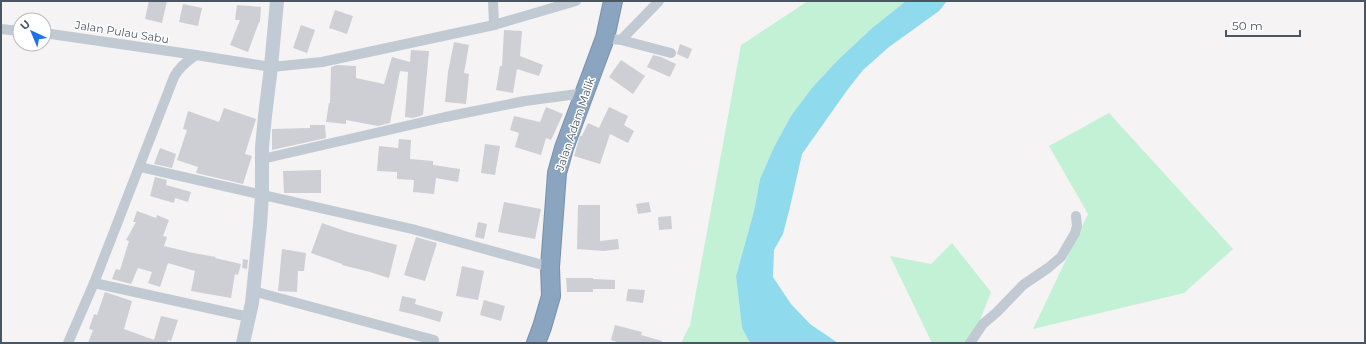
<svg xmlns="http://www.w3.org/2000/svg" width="1366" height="344" font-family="Montserrat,sans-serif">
  <rect width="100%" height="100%" fill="#f5f3f3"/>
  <!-- green -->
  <g fill="#c3f1d5">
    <path d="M808,1H906L872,28L839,59L791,116L774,147L760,179L754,211L736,276L742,328L750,343H681L690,325L741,45Z"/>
    <path d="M1109,113L1233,249L1184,293L1033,329L1088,214L1049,146Z"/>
    <path d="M952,243L991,292L980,320L968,343H932L890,256L931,264Z"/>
  </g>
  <!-- water -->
  <path fill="#90daee" d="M906,1H947L939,11L889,47L863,70L848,89L802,154L790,207L783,234L774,250L773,277L791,304L810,324L838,343H750L742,328L736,276L754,211L760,179L774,147L791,116L812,88L839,59L872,28Z"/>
  <!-- building -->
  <g fill="#cdcfd5">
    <path d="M149,1H167L162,23L145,19Z"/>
    <path d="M183,4L202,8L198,26L179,22Z"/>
    <path d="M237,5L261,7L260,22H259L248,52L230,45L240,20H235Z"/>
    <path d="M335,10L353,16L347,34L329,28Z"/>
    <path d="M301,25L315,30L307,53L293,48Z"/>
    <path d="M504,30L522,31L520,56L543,65L539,76L517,69L513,93L496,90L500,66H502Z"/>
    <path d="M454,42L469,45L464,73L469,74L466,104L445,102L448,72Z"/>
    <path d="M680,44L692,49L688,59L677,54Z"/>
    <path d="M411,50L429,51L423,115L413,118L405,117L408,72L400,71L390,123L378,126L346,120V124L326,122L329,103H330L331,67L337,65L356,66V78L384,84L392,57L410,62Z"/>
    <path d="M653,55L661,57L676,64L670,77L647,67Z"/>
    <path d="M621,60L645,76L633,94L609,77Z"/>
    <path d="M546,107L563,114L551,140L546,138L541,155L515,147L519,133L510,130L514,116L540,122Z"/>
    <path d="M609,107L628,116L624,125L634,131L628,143L610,134L600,164L574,156L580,136H582L588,123L599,128Z"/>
    <path d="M224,108L256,119L245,154L252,156L243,184L196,173L198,167L177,160L187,130L183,129L188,111L219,122Z"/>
    <path d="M310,125H325L326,138L272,150V129L310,128Z"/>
    <path d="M399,139L411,140L410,159L433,161V165L460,169L458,182L436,178L434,194L413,192L414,180L397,179V172L377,171L379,146L398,148Z"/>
    <path d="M485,144L500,146L495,175L481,173Z"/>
    <path d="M160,148L176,154L172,168L154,164Z"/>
    <path d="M321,170V193H284L283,171Z"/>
    <path d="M155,177L167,180L166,185L191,192L188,202L175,198L174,203L150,196Z"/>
    <path d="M504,202L541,209L535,239L498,232Z"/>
    <path d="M649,202L651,212L638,214L636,204Z"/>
    <path d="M578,205H600V241L618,239L619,249L604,251L577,249Z"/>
    <path d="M137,211L156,218L157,215L169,220L163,236L167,237L164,246L193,253L216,257L215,258L241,264L238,275L235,274L231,298L191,291L195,271L168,263L160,287L148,283L152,272L138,268L131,284L112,279L116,269L120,270L129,241L126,240L136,222H133Z"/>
    <path d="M671,216L672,229L659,230L658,217Z"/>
    <path d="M478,222L487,224L484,239L475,237Z"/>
    <path d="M322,223L348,232L397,245L389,278L370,272L342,265V264L311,253Z"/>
    <path d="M416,237L437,243L425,281L404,275Z"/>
    <path d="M282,249L306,253L304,271H298L297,292L278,291Z"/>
    <path d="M243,259L248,260L247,269L242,268Z"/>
    <path d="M462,266L484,271L478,300L456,296Z"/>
    <path d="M566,278H593V279L615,280V289H593V292H567Z"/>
    <path d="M628,289L645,290L643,303L626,301Z"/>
    <path d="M105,292L132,301L124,329L154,340L161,316L178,320L171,341L168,340L167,343H88L93,330L89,329L94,314L97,315Z"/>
    <path d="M402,296L416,299L415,304L443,312L440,322L416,315L399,311Z"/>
    <path d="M484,300L505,306L501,321L480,315Z"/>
    <path d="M615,325L642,332L641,335L662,341L661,343H620L611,340Z"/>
  </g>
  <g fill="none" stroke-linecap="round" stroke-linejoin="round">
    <!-- highway casing -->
    <g stroke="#7690ad" stroke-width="20">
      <path id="highway" d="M536,343L542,327L551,296L550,267L557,173L564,148L605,38L613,1"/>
    </g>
    <!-- street -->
    <g stroke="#c1cad2" stroke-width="10">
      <path d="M493,1L494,25"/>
      <path d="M1,29L20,31"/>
      <path d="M44,33L196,55"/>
      <path d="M605,38L621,40L659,1"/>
      <path d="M621,40L671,53"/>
      <path d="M262,159L445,117L525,101L585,93"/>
      <path d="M140,167L412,229L550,267"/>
      <path d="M94,283L249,317"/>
      <path d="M253,291L434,340"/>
      <path d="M68,343L94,283L174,77C179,67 187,61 196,55L271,67L322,62L494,25L576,1"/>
      <path d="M970,343L983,324L997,312L1023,285L1048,268L1061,257L1075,233L1077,226L1076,216"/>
    </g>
    <!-- secondary -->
    <path stroke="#c1cbd6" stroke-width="14" d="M243,343L252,303L260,225L262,195V147L265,116L271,67L277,1"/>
    <!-- highway -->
    <use href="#highway" stroke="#8ba5c1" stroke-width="18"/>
  </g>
  <g text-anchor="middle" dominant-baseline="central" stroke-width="3" stroke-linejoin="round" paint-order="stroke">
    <!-- street labels -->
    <g font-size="11" fill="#4a5661" stroke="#fff">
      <text transform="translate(122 32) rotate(9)">Jalan Pulau Sabu</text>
      <text transform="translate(575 124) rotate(-71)">Jalan Adam Malik</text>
    </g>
  </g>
  <!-- border -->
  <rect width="1366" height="344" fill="none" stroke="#4a5661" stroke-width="4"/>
  <!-- north arrow -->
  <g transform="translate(32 32) rotate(316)"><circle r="19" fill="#ffffff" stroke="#b7bbc0"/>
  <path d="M0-3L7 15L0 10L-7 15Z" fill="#1a73e8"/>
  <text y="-6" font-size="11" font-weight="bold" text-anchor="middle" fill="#4a5661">U</text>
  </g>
  <!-- scale -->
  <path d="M1226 30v6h74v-6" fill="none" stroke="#4a5661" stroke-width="2"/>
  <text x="1232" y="30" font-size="12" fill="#4a5661" stroke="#ffffff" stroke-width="3" paint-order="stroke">50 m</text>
</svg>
